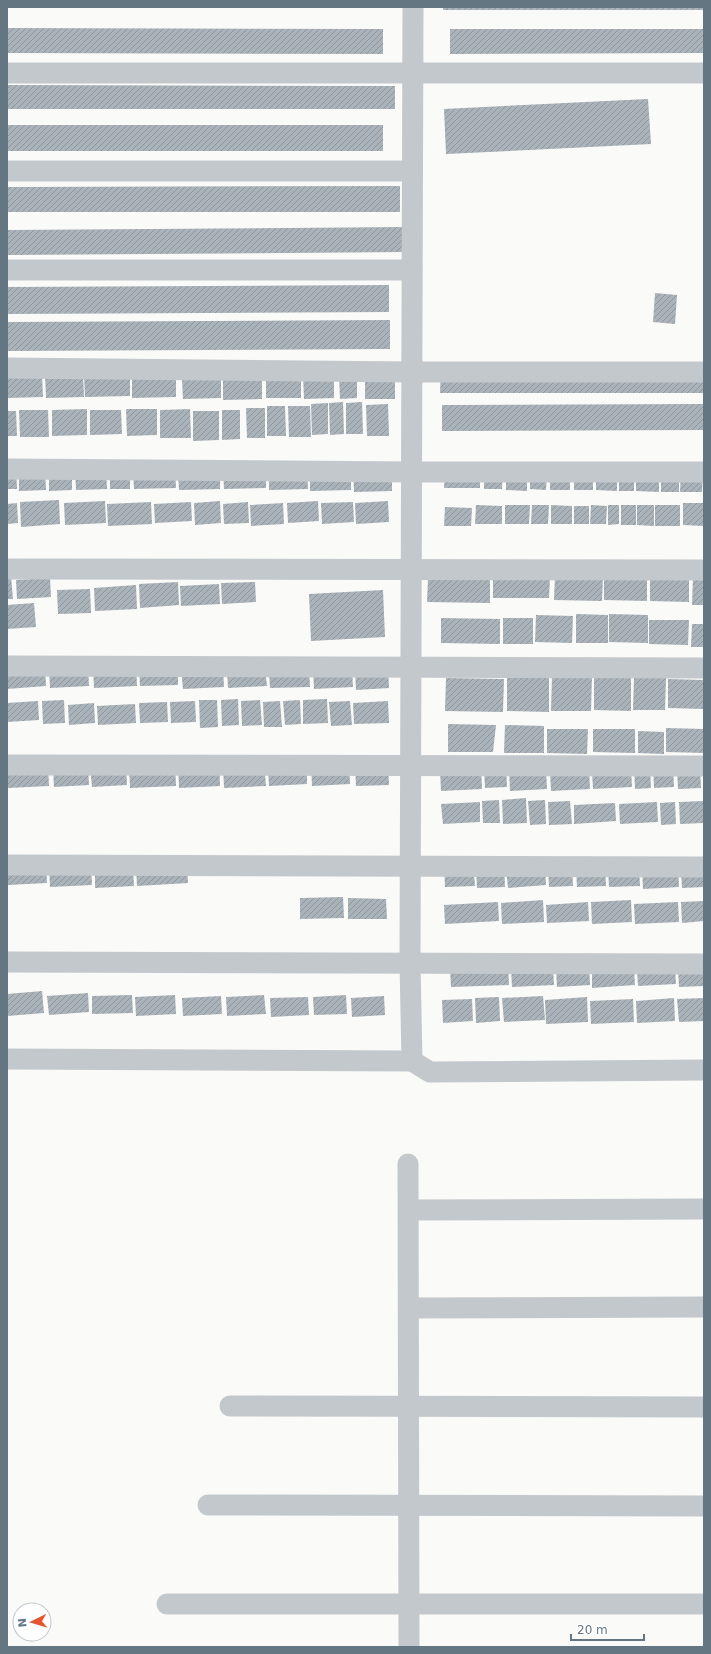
<svg xmlns="http://www.w3.org/2000/svg" width="711" height="1654" font-family="'DejaVu Sans',sans-serif">
  <defs>
    <pattern id="building-hatch" width="6" height="6" patternUnits="userSpaceOnUse"><rect width="6" height="6" fill="#aab3b9"/><path d="M-1 1l2-2M0 6l6-6M5 7l2-2" fill="none" stroke="#8e969c"/></pattern>
  </defs>
  <rect width="100%" height="100%" fill="#fafaf8"/>
  <!-- building -->
  <g fill="url(#building-hatch)">
    <rect x="443" y="7" width="261" height="3"/>
    <path d="M7,28L383,29V54L7,53Z"/>
    <path d="M450,29H704V53L450,54Z"/>
    <path d="M7,85L395,86V109H7Z"/>
    <path d="M648,99L651,144L446,154L444,109Z"/>
    <rect x="7" y="125" width="376" height="26"/>
    <path d="M400,186V212H7V187Z"/>
    <path d="M406,227L407,252L7,255V230Z"/>
    <path d="M389,285V312L7,314V287Z"/>
    <path d="M655,293L677,295L675,324L653,322Z"/>
    <path d="M390,320V349L7,351V322Z"/>
    <path d="M441,370H704V393H440Z"/>
    <path d="M130,373V396L85,397L84,374Z"/>
    <path d="M42,374L43,397L7,398V375Z"/>
    <path d="M45,375H83L84,397L46,398Z"/>
    <path d="M132,375H176V397L132,398Z"/>
    <path d="M334,375V398L304,399L303,376Z"/>
    <path d="M301,376V398H266V377Z"/>
    <path d="M339,376H357V398L340,399Z"/>
    <path d="M262,377V399L223,400V378Z"/>
    <rect x="365" y="377" width="30" height="22"/>
    <path d="M221,378V398L183,399L182,379Z"/>
    <path d="M343,402L344,434L330,435L329,403Z"/>
    <path d="M362,402L363,434H346V403Z"/>
    <path d="M328,403V434L312,435L311,404Z"/>
    <path d="M388,404L389,436H367L366,405Z"/>
    <path d="M704,404V430L442,431V405Z"/>
    <path d="M267,406H285L286,436H267Z"/>
    <path d="M288,406H310L311,437H289Z"/>
    <path d="M246,408H265V438H247Z"/>
    <path d="M87,409V435L52,436V410Z"/>
    <path d="M126,409H157V435L127,436Z"/>
    <path d="M190,409L191,438H160V410Z"/>
    <path d="M19,410H48L49,437H20Z"/>
    <path d="M90,410H121L122,434L90,435Z"/>
    <path d="M222,410H240V439L222,440Z"/>
    <path d="M7,411H16L17,436H7Z"/>
    <path d="M193,411H219V440L193,441Z"/>
    <path d="M392,464V491L354,492L353,465Z"/>
    <path d="M7,466H16L17,489H7Z"/>
    <path d="M106,467L107,489L76,490L75,468Z"/>
    <path d="M351,467V490L310,491V469Z"/>
    <rect x="110" y="468" width="20" height="21"/>
    <path d="M266,468V488L224,489L223,469Z"/>
    <path d="M445,468H480V488H444Z"/>
    <path d="M45,469L46,490L19,491V470Z"/>
    <path d="M49,469H72V490L49,491Z"/>
    <path d="M175,469L176,488L134,489L133,470Z"/>
    <path d="M307,469L308,489L269,490V470Z"/>
    <path d="M484,469H503L502,489H484Z"/>
    <path d="M530,469L547,470L546,490L530,489Z"/>
    <path d="M574,469L593,470V490H574Z"/>
    <path d="M550,470L570,471V490H550Z"/>
    <path d="M596,470H617V491L596,490Z"/>
    <rect x="619" y="470" width="15" height="21"/>
    <path d="M220,471V489L179,490L178,472Z"/>
    <path d="M506,471H527V491L506,490Z"/>
    <path d="M636,471L659,472V492L636,491Z"/>
    <rect x="661" y="471" width="18" height="21"/>
    <path d="M681,471H703L702,492H680Z"/>
    <path d="M59,500L60,524L21,527L20,502Z"/>
    <path d="M105,501L106,523L65,525L64,503Z"/>
    <path d="M220,501L221,523L195,525L194,503Z"/>
    <path d="M318,501L319,521L288,523L287,503Z"/>
    <path d="M388,501L389,522L356,524L355,503Z"/>
    <path d="M151,502L152,524L108,526L107,504Z"/>
    <path d="M191,502L192,521L155,523L154,504Z"/>
    <path d="M248,502L249,523L224,524L223,504Z"/>
    <path d="M353,502L354,522L322,524L321,503Z"/>
    <path d="M17,503L18,523L7,524V504Z"/>
    <path d="M283,503L284,524L251,526L250,505Z"/>
    <path d="M683,503H704V526L683,525Z"/>
    <path d="M476,505L502,506V524H475Z"/>
    <path d="M505,505H530L529,524H505Z"/>
    <path d="M532,505H549L548,524H531Z"/>
    <path d="M551,505L572,506V524H551Z"/>
    <path d="M591,505L607,506L606,524H590Z"/>
    <path d="M608,505H619V524L608,525Z"/>
    <rect x="621" y="505" width="15" height="20"/>
    <path d="M637,505H654V526L637,525Z"/>
    <rect x="655" y="505" width="25" height="21"/>
    <rect x="574" y="506" width="15" height="18"/>
    <path d="M445,507L472,508L471,526H444Z"/>
    <path d="M650,574H689V602L650,601Z"/>
    <path d="M604,575H647V601L604,600Z"/>
    <path d="M7,576H11L13,599H7Z"/>
    <path d="M555,576L603,577L602,601L554,600Z"/>
    <path d="M693,576H704V605H692Z"/>
    <path d="M493,577H550L549,598H493Z"/>
    <path d="M50,578L51,597L17,599L16,580Z"/>
    <path d="M428,578L490,579V603L427,602Z"/>
    <path d="M178,582L179,605L140,608L139,584Z"/>
    <path d="M255,582L256,602L222,604L221,583Z"/>
    <path d="M219,584L220,604L181,606L180,586Z"/>
    <path d="M136,585L137,609L95,611L94,588Z"/>
    <path d="M90,589L91,613L58,614L57,590Z"/>
    <path d="M383,590L385,637L311,641L309,594Z"/>
    <path d="M34,603L36,627L7,629V605Z"/>
    <path d="M576,614L608,615V643H576Z"/>
    <path d="M609,614L648,615V643L609,642Z"/>
    <path d="M536,615L573,616L572,643L535,642Z"/>
    <path d="M441,618L500,619V644L441,643Z"/>
    <rect x="503" y="618" width="30" height="26"/>
    <path d="M649,620H689L688,645L649,644Z"/>
    <path d="M692,624H704V647H691Z"/>
    <path d="M45,665L46,686L7,689V667Z"/>
    <path d="M88,665L89,686L50,688L49,667Z"/>
    <path d="M136,665L137,686L94,688L93,667Z"/>
    <path d="M178,665V685L140,686L139,667Z"/>
    <path d="M223,666L224,687L183,689L181,668Z"/>
    <path d="M352,667L353,687L314,689L313,669Z"/>
    <path d="M265,668L267,686L228,688L227,669Z"/>
    <path d="M309,669L310,687L270,688L269,671Z"/>
    <path d="M388,669L389,688L356,690L355,671Z"/>
    <path d="M594,674L631,675V711L594,710Z"/>
    <path d="M552,675L592,676L591,711H551Z"/>
    <path d="M507,677L549,678V712L507,711Z"/>
    <path d="M634,677L666,678L665,710H633Z"/>
    <path d="M446,678L504,679L503,712L445,711Z"/>
    <path d="M668,679L704,680V709L668,708Z"/>
    <path d="M238,699L239,725L222,726L221,700Z"/>
    <path d="M327,699L328,723L303,724V700Z"/>
    <path d="M64,700L65,723L43,724L42,701Z"/>
    <path d="M199,700H217L218,727L200,728Z"/>
    <path d="M260,700L262,725L242,726L241,701Z"/>
    <path d="M300,700L301,724L285,725L283,701Z"/>
    <path d="M38,701L39,720L7,722V703Z"/>
    <path d="M195,701L196,722L171,723L170,702Z"/>
    <path d="M280,701L282,727H264L263,702Z"/>
    <path d="M350,701L352,725L331,726L329,702Z"/>
    <path d="M388,701L389,723L354,724L353,703Z"/>
    <path d="M167,702L168,722L140,723L139,703Z"/>
    <path d="M94,703L95,723L69,725L68,705Z"/>
    <path d="M135,704L136,723L98,725L97,706Z"/>
    <path d="M448,724L496,725L493,752H448Z"/>
    <path d="M505,725L544,726V753H504Z"/>
    <path d="M666,728L704,729V753L666,752Z"/>
    <path d="M547,729H588L587,754L547,753Z"/>
    <path d="M593,729H635V753L593,752Z"/>
    <path d="M638,731L664,732V754L638,753Z"/>
    <path d="M219,762L220,786L179,788L178,764Z"/>
    <path d="M126,763L127,785L92,787L90,765Z"/>
    <path d="M264,763L266,786L224,788L223,765Z"/>
    <path d="M349,763L350,784L312,786L311,764Z"/>
    <path d="M48,764L49,786L8,788L7,767Z"/>
    <path d="M175,764L176,786L130,788L129,766Z"/>
    <path d="M388,764L389,785L356,786L355,766Z"/>
    <path d="M307,765V784L269,786L268,767Z"/>
    <path d="M673,765L674,787L654,788L653,766Z"/>
    <path d="M88,766L89,785L54,787L53,768Z"/>
    <path d="M481,766L482,789L441,791L440,769Z"/>
    <path d="M650,766L651,788L635,789L634,767Z"/>
    <path d="M506,767L507,787L485,788L484,768Z"/>
    <path d="M700,767L701,788L678,789L677,768Z"/>
    <path d="M546,768L547,789L510,791L509,770Z"/>
    <path d="M589,768L590,789L551,791L550,770Z"/>
    <path d="M631,769L632,787L593,789L592,771Z"/>
    <path d="M526,798L527,823L503,824L502,800Z"/>
    <path d="M499,800L500,823H483L482,801Z"/>
    <path d="M545,800L546,824L530,825L528,801Z"/>
    <path d="M570,801L572,824L549,825L548,802Z"/>
    <path d="M704,801V823L680,824L679,802Z"/>
    <path d="M480,802V822L443,824L441,804Z"/>
    <path d="M657,802L658,822L620,824L619,804Z"/>
    <path d="M675,802L676,824L661,825L660,803Z"/>
    <path d="M615,803L616,821L574,824V805Z"/>
    <path d="M473,862L475,886L445,887L444,864Z"/>
    <path d="M504,862L505,887L477,888L476,864Z"/>
    <path d="M46,865L47,883L8,885L7,867Z"/>
    <path d="M91,865L92,885L50,887L49,867Z"/>
    <path d="M187,865L188,883L137,886L136,868Z"/>
    <path d="M572,865L573,886L549,887L548,866Z"/>
    <path d="M678,865L679,887L643,889L642,867Z"/>
    <path d="M133,866L134,886L95,888V867Z"/>
    <path d="M545,866L546,885L508,888L506,868Z"/>
    <path d="M605,866L606,886L577,887L576,867Z"/>
    <path d="M639,867L640,886L609,887L608,868Z"/>
    <path d="M704,868V887L682,888L681,869Z"/>
    <path d="M343,897L344,918L300,919V898Z"/>
    <path d="M348,898L386,899L387,919H348Z"/>
    <path d="M543,900L544,922L502,924L501,903Z"/>
    <path d="M631,900L632,922L592,924L591,902Z"/>
    <path d="M704,901V921L682,923L681,902Z"/>
    <path d="M498,902L499,921L445,924L444,905Z"/>
    <path d="M588,902L589,921L547,923L546,905Z"/>
    <path d="M678,902L679,922L635,924L634,904Z"/>
    <path d="M508,965L509,985L451,987L450,968Z"/>
    <path d="M589,966L590,985L557,987L556,968Z"/>
    <path d="M553,967L554,985L512,987L511,969Z"/>
    <path d="M675,967L676,984L638,986L637,969Z"/>
    <path d="M634,968L635,985L592,988V970Z"/>
    <path d="M704,968V986L679,987L678,969Z"/>
    <path d="M42,991L44,1013L7,1016V994Z"/>
    <path d="M88,993L89,1012L49,1015L47,996Z"/>
    <path d="M132,995L133,1013L92,1014V996Z"/>
    <path d="M175,995L176,1014L136,1016L135,997Z"/>
    <path d="M264,995L266,1014L227,1016L226,997Z"/>
    <path d="M346,995L347,1014L314,1015L313,997Z"/>
    <path d="M221,996L222,1014L183,1016L182,998Z"/>
    <path d="M384,996L385,1015L352,1017L351,998Z"/>
    <path d="M543,996L545,1020L504,1022L502,998Z"/>
    <path d="M308,997L309,1015L271,1017L270,998Z"/>
    <path d="M499,997L500,1021L476,1023L475,998Z"/>
    <path d="M587,997L588,1022L546,1024L545,1000Z"/>
    <path d="M674,998L675,1021L637,1023L636,1001Z"/>
    <path d="M704,998V1021L679,1022L677,999Z"/>
    <path d="M472,999L473,1021L443,1023L442,1000Z"/>
    <path d="M633,999L634,1022L591,1024L590,1001Z"/>
  </g>
  <g fill="none" stroke-linecap="round" stroke-linejoin="round">
    <!-- minor -->
    <g stroke="#c3c8cc" stroke-width="21">
      <path d="M413,7L410,963L412,1061L430,1072L704,1070"/>
      <path d="M7,73H704"/>
      <path d="M7,171H412"/>
      <path d="M7,270H412"/>
      <path d="M7,368L412,372H704"/>
      <path d="M7,469L412,472H704"/>
      <path d="M7,569L704,570"/>
      <path d="M7,666L704,668"/>
      <path d="M7,765L704,766"/>
      <path d="M7,865L704,867"/>
      <path d="M7,962L704,964"/>
      <path d="M7,1059L412,1061"/>
      <path d="M408,1164L409,1647"/>
      <path d="M409,1210L704,1209"/>
      <path d="M409,1308L704,1307"/>
      <path d="M230,1406L704,1407"/>
      <path d="M208,1505L704,1506"/>
      <path d="M167,1604H704"/>
    </g>
  </g>
  <!-- border -->
  <rect width="711" height="1654" fill="none" stroke="#657683" stroke-width="16"/>
  <!-- north arrow -->
  <g transform="translate(32 1622) rotate(265)"><circle r="19" fill="#ffffff" stroke="#c1c8cd"/>
  <path d="M0-3L7 15L0 10L-7 15Z" fill="#e4572e"/>
  <text y="-6" font-size="11" font-weight="bold" text-anchor="middle" fill="#657683">N</text>
  </g>
  <!-- scale -->
  <path d="M571 1634v6h73v-6" fill="none" stroke="#657683" stroke-width="2"/>
  <text x="577" y="1634" font-size="12" fill="#657683" stroke="#ffffff" stroke-width="3" paint-order="stroke">20 m</text>
</svg>
